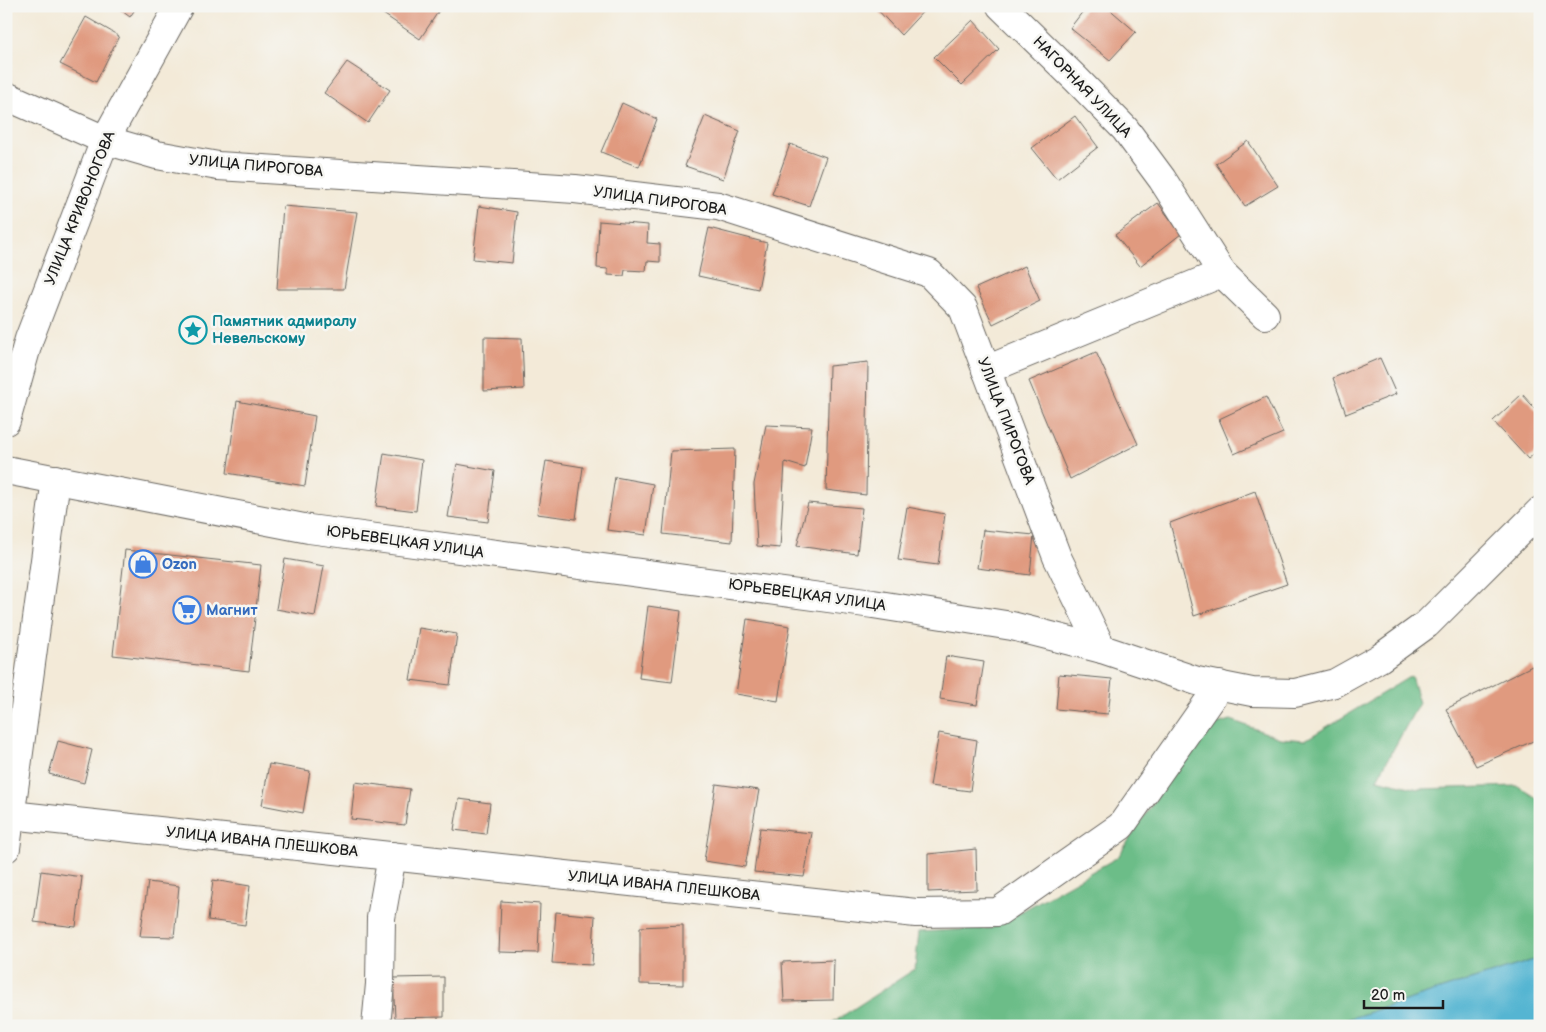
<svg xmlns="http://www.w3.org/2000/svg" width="1546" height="1032" font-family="'Balsamiq Sans',sans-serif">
  <rect width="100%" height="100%" fill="#f6f6f2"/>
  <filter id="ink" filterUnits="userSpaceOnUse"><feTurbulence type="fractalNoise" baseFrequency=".02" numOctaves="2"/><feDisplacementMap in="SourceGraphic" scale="10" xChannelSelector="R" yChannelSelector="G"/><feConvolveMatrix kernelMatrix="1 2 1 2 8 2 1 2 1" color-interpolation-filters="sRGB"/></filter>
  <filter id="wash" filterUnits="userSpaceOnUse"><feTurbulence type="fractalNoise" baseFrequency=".0096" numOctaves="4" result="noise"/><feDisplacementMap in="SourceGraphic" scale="20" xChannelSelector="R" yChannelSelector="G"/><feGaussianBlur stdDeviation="1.12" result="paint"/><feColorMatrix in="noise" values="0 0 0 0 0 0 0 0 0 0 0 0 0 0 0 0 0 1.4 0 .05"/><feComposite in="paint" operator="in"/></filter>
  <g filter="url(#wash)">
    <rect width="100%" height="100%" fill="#f3ead8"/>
    <!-- forest -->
    <path fill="#6cbd88" stroke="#446c52" d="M1411,676L1419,703L1377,779L1418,789L1518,786L1540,800V958L1326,1026H827L915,969L919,932L992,928L1118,857L1201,728L1231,720L1280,738L1305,740Z"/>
    <!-- water -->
    <path fill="#54b5d2" stroke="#386877" d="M1540,958V1026H1326Z"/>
    <g id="blocks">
      <!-- building -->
      <g fill="#e09a7f">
        <path d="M115,6H137L130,17Z"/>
        <path d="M378,6H442L420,39L376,9Z"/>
        <path d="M874,6H928L901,35Z"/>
        <path d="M1087,6H1106L1136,32L1110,60L1070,28Z"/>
        <path d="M86,17L119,36L96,82L60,64Z"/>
        <path d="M973,20L999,49L962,85L934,57Z"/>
        <path d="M347,62L390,90L368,123L324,93Z"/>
        <path d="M622,103L657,119L639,167L601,152Z"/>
        <path d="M705,116L740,131L723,179L685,166Z"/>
        <path d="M1075,116L1098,147L1057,179L1032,148Z"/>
        <path d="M1248,141L1278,186L1245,206L1216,164Z"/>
        <path d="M790,144L826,157L809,206L772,194Z"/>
        <path d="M1158,203L1181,234L1140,266L1115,235Z"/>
        <path d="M283,206L357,212L344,289H277Z"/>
        <path d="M479,206L517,212L512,263L473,259Z"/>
        <path d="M599,221L648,225L647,243L660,244V262L647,261L646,271L625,270L624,276L608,275V269L597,268Z"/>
        <path d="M709,228L767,243L758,289L698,276Z"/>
        <path d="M1025,266L1040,301L993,324L976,288Z"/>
        <path d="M484,337L522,338L524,389L484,391Z"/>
        <path d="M1096,352L1138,444L1070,479L1029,381Z"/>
        <path d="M1380,358L1396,394L1346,414L1333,378Z"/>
        <path d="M868,362L866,495L826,490L829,366Z"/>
        <path d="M1522,394L1540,414V449L1528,459L1493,421Z"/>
        <path d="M1266,397L1283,433L1234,454L1219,419Z"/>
        <path d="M237,401L315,416L305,486L227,473Z"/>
        <path d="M766,425L812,427L805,468L785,462L780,548L757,546L754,484Z"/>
        <path d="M735,449L732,542L663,534L671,451Z"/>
        <path d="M384,453L422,460L416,511L376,506Z"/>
        <path d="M546,461L583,467L576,519L537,514Z"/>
        <path d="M457,464L495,471L488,522L448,517Z"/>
        <path d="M615,477L653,484L646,535L607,530Z"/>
        <path d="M1255,491L1287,584L1194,616L1170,523Z"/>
        <path d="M808,503L862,508L857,554L797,546Z"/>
        <path d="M907,507L945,514L938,565L898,560Z"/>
        <path d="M983,530L1034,535L1030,575L977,568Z"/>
        <path d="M125,550L261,565L249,671L113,655Z"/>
        <path d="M285,559L324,566L315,616L276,609Z"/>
        <path d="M648,606L681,611L672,682L639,678Z"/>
        <path d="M747,619L790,626L778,701L736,694Z"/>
        <path d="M419,628L457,634L450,685L410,680Z"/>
        <path d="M946,656L984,662L977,705L940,699Z"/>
        <path d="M1532,666L1540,680V738L1476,766L1446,709Z"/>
        <path d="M1059,674L1112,679L1108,714L1056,709Z"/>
        <path d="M939,733L977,740L970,791L930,786Z"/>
        <path d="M58,741L92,750L84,783L49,774Z"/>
        <path d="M269,764L310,771L303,813L262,805Z"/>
        <path d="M355,782L410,789L405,825L351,819Z"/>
        <path d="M716,784L759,790L745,867L704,861Z"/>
        <path d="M459,799L490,803L486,834L454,830Z"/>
        <path d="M760,828L812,833L804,877L754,872Z"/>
        <path d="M976,849L977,890L928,892V854Z"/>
        <path d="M41,871L82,877L76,927L34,922Z"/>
        <path d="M213,880L250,886L245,925L208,920Z"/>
        <path d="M148,882L179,886L174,937L140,936Z"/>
        <path d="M501,901L540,904L538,953L499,952Z"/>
        <path d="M556,912L595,916L592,965L552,963Z"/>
        <path d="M683,925V985L640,984V927Z"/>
        <path d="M834,960L833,1000L784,1001L782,962Z"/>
        <path d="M444,977V1017L395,1018L393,978Z"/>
      </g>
    </g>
  </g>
  <g filter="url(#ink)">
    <use href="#blocks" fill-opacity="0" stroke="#67645e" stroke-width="1"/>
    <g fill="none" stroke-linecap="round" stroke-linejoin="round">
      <!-- minor casing -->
      <g stroke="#67645e" stroke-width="30">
        <g id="minor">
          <path d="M1001,6L1076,79L1125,129L1162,179L1222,273L1265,315"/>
          <path d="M6,96L105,140L157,155L218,166L575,189L718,206L929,273L963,308L1057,557L1102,649"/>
          <path d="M986,370L1222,273"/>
          <path d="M6,421L29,339L105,140L179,6"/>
          <path d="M11,815L916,913L998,912L1121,826L1220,685"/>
          <path d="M6,848L56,479"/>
          <path d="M376,1026L380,984L381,918L392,856"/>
        </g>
      </g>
      <!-- major casing -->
      <g stroke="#67645e" stroke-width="30">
        <path id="major" d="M6,470L309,529L873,604L1012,626L1102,649L1197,681L1252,692L1295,693L1335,683L1380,658L1427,624L1540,511"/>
      </g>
      <!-- minor -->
      <use href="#minor" stroke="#fff" stroke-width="28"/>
      <!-- major -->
      <use href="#major" stroke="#fff" stroke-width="28"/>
    </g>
  </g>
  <!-- icons -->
  <defs>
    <g id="sight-ring" transform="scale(1.4375)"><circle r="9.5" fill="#f6f6f2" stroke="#0f9aa8" stroke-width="1.5"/><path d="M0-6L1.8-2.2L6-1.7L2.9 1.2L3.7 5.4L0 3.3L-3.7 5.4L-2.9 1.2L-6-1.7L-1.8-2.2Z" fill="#0f9aa8"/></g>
    <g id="shop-ring" transform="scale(1.4375)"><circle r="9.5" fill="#f6f6f2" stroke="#3f7fe0" stroke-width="1.5"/><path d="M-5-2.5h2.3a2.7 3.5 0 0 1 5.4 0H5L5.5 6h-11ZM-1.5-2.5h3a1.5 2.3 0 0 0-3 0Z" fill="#3f7fe0"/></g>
    <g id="supermarket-ring" transform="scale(1.4375)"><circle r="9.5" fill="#f6f6f2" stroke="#3f7fe0" stroke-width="1.5"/><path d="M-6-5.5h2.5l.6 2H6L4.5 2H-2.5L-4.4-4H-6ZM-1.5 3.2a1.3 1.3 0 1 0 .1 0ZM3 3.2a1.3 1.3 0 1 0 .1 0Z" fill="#3f7fe0"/></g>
  </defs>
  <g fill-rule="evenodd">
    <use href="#sight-ring" x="193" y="330"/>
    <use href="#shop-ring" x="143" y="564"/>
    <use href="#supermarket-ring" x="187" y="610"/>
  </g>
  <g text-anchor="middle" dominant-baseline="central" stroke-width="5" stroke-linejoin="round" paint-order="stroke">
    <!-- street labels -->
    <g font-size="15" fill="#1c1c1c" stroke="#f6f6f2">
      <text transform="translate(1082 87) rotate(46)">НАГОРНАЯ УЛИЦА</text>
      <text transform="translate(256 166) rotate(5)">УЛИЦА ПИРОГОВА</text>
      <text transform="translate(660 201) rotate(8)">УЛИЦА ПИРОГОВА</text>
      <text transform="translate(80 208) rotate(-68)">УЛИЦА КРИВОНОГОВА</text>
      <text transform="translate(1006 421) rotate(69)">УЛИЦА ПИРОГОВА</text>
      <text transform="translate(405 542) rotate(8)">ЮРЬЕВЕЦКАЯ УЛИЦА</text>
      <text transform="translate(807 595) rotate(8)">ЮРЬЕВЕЦКАЯ УЛИЦА</text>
      <text transform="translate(262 842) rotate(6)">УЛИЦА ИВАНА ПЛЕШКОВА</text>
      <text transform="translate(664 886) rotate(6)">УЛИЦА ИВАНА ПЛЕШКОВА</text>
    </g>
    <!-- culture labels -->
    <g font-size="15" font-weight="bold" fill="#0d838f" stroke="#f6f6f2" text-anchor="start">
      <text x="212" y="321">Памятник адмиралу<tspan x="212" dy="17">Невельскому</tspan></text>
    </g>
    <!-- shop labels -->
    <g font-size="15" font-weight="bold" fill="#366cbe" stroke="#f6f6f2" text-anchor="start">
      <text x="162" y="564">Ozon</text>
      <text x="206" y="610">Магнит</text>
    </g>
  </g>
  <!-- margin -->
  <rect width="1546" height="1032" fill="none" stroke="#f6f6f2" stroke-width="25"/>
  <!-- scale -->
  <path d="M1364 1000v8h79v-8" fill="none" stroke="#1c1c1c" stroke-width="2.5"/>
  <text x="1371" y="1000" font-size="15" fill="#1c1c1c" stroke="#f6f6f2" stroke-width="4" paint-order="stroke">20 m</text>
</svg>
